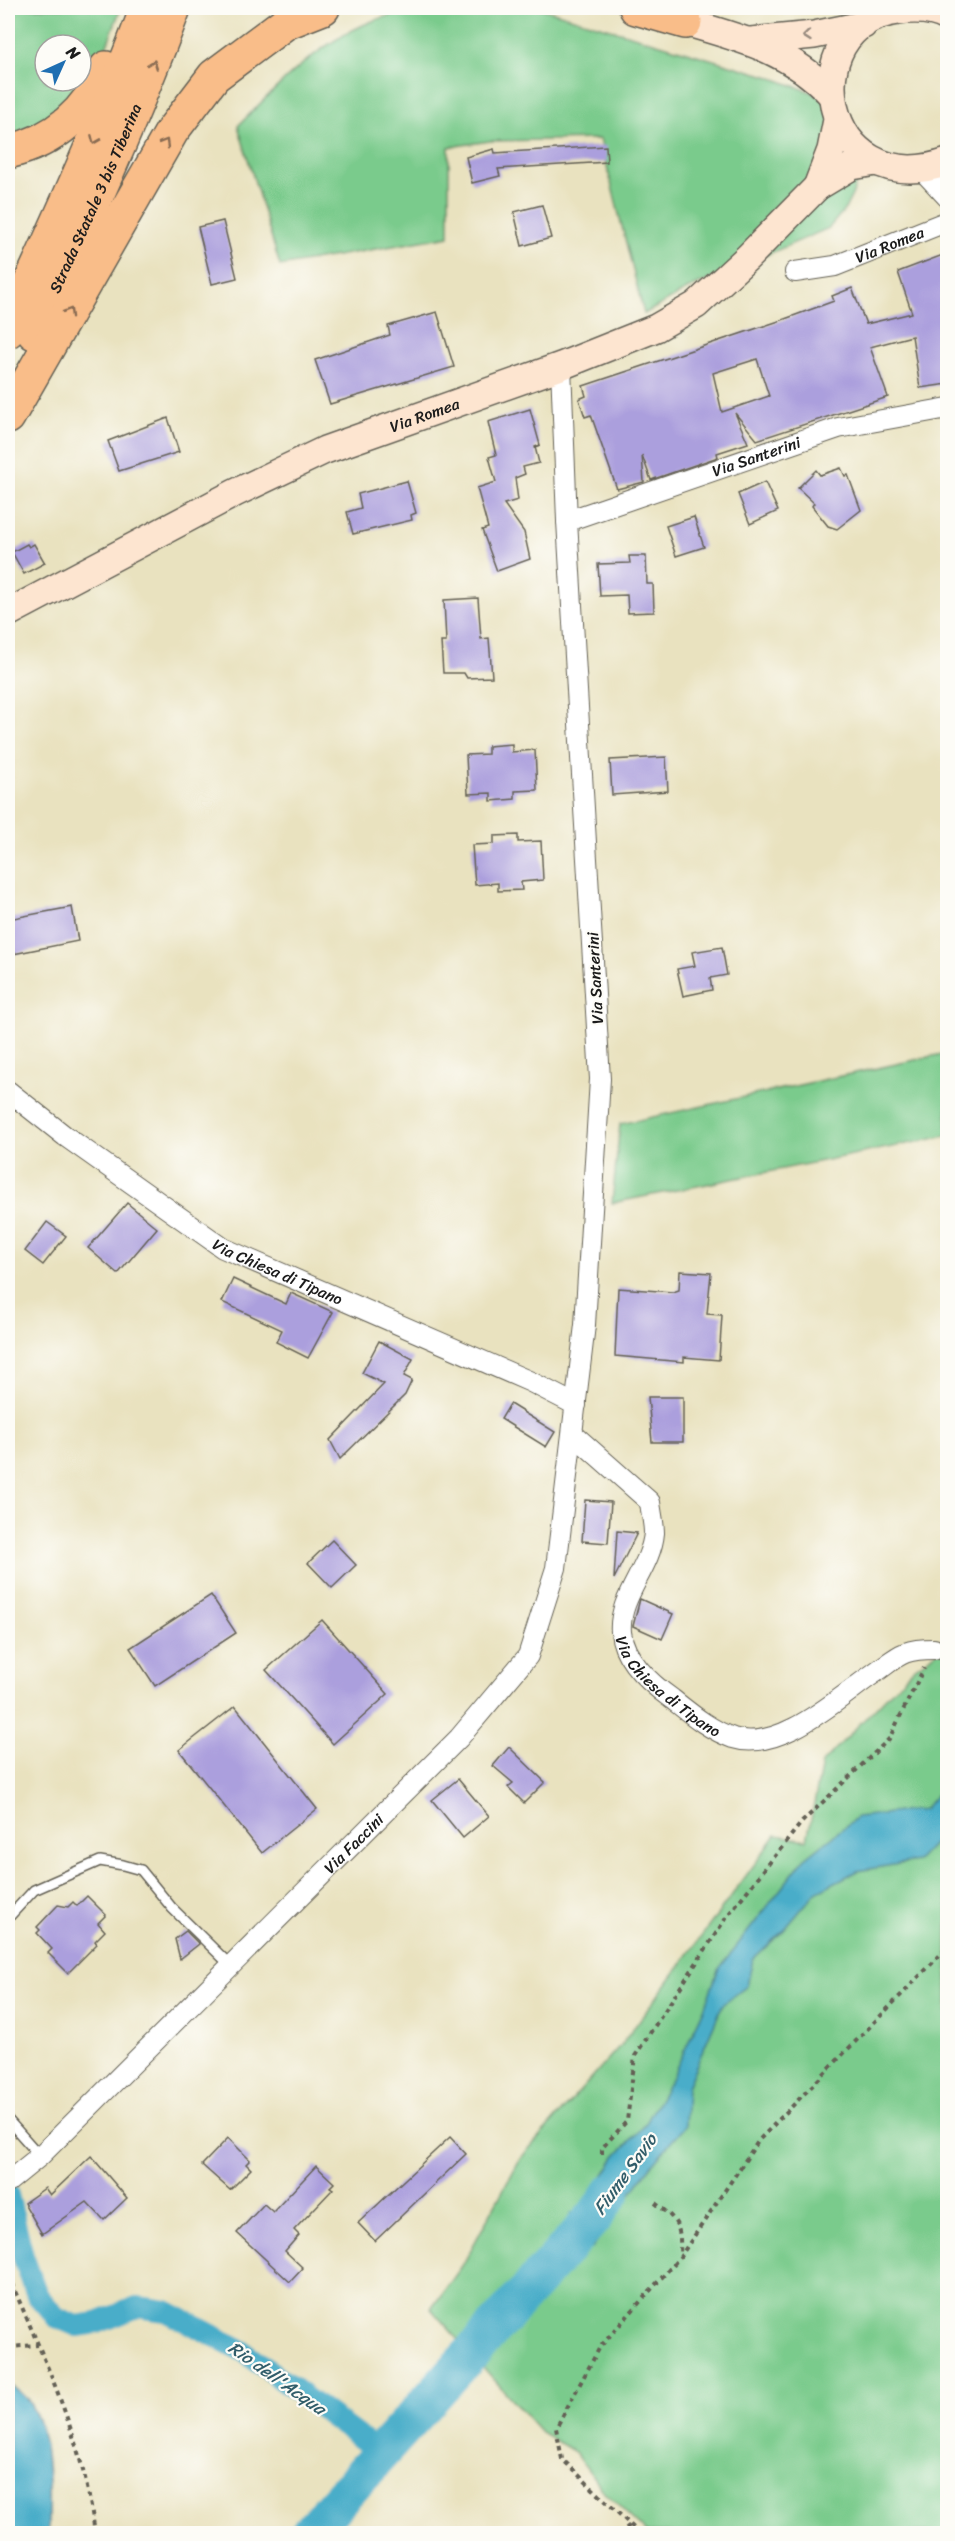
<svg xmlns="http://www.w3.org/2000/svg" width="955" height="2541" font-family="Sriracha,sans-serif">
  <rect width="100%" height="100%" fill="#fdfcf7"/>
  <filter id="ink" filterUnits="userSpaceOnUse"><feTurbulence type="fractalNoise" baseFrequency=".0167" numOctaves="2"/><feDisplacementMap in="SourceGraphic" scale="12" xChannelSelector="R" yChannelSelector="G"/><feConvolveMatrix kernelMatrix="1 2 1 2 8 2 1 2 1" color-interpolation-filters="sRGB"/></filter>
  <filter id="wash" filterUnits="userSpaceOnUse"><feTurbulence type="fractalNoise" baseFrequency=".008" numOctaves="4" result="noise"/><feDisplacementMap in="SourceGraphic" scale="24" xChannelSelector="R" yChannelSelector="G"/><feGaussianBlur stdDeviation="1.35" result="paint"/><feColorMatrix in="noise" values="0 0 0 0 0 0 0 0 0 0 0 0 0 0 0 0 0 1.4 0 .05"/><feComposite in="paint" operator="in"/></filter>
  <g filter="url(#wash)">
    <rect width="100%" height="100%" fill="#e9e2bf"/>
    <!-- green -->
    <g fill="#7acb8c" stroke="#4b7454" stroke-width="1.5" fill-rule="evenodd">
      <path d="M8,8H121L102,58L67,112L8,137ZM45,45H81V81H45Z"/>
      <path d="M437,8H540L767,76L811,92L839,108L859,166L854,191L845,209L829,228L690,288L644,314L600,139L490,141L449,147V236L280,266L238,126C280,83 324,37 381,18C398,12 419,12 436,10Z"/>
      <path d="M947,1053V1136L612,1203L620,1124Z"/>
      <path d="M947,1645V2533H647L605,2493L575,2452L541,2432L431,2309L462,2266L520,2159L625,2040L776,1835L807,1840L822,1763L914,1668Z"/>
    </g>
    <!-- water -->
    <g fill="#4aadc9" stroke="#336472" stroke-width="1.5">
      <path d="M947,1783V1830L917,1861L857,1871L816,1892L784,1930L753,1959L747,1986L723,2004L687,2087L685,2126L653,2163L592,2248L570,2215L587,2202L615,2157L645,2125L672,2077L704,2009L718,1970L804,1859L857,1817L924,1809Z"/>
      <path d="M8,2385C55,2405 48,2491 48,2533H8Z"/>
    </g>
    <g fill="none" stroke-linecap="round" stroke-linejoin="round">
      <!-- canal -->
      <path stroke="#4aadc9" stroke-width="22" d="M8,2195L23,2256L37,2295L56,2317L77,2326L97,2323L137,2307L166,2311L243,2351L379,2452"/>
      <!-- river -->
      <path stroke="#4aadc9" stroke-width="38" d="M308,2534L594,2217L612,2192"/>
    </g>
    <g id="blocks">
      <!-- building -->
      <g fill="#ab9fdd" fill-rule="evenodd">
        <path d="M606,146L607,162L498,169L500,176L472,183L466,157L494,149L495,153Z"/>
        <path d="M542,205L551,238L522,246L514,212Z"/>
        <path d="M223,221L237,278L212,284L198,227Z"/>
        <path d="M948,253V384L920,388L912,336L870,347L888,397L757,440L735,413L748,443L717,453L718,457L651,480L642,455L644,482L617,489L591,415L585,417L579,399L586,396L583,386L782,320L834,301L832,296L852,288L866,324L912,313L898,272ZM757,359L769,396L722,412L713,373Z"/>
        <path d="M437,312L454,367L330,404L315,360L390,335L388,326Z"/>
        <path d="M530,409L540,445L535,447L539,463L523,467L525,474L515,478L518,500L504,504L524,532L530,559L497,571L482,530L488,528L477,488L496,482L489,457L496,455L488,422Z"/>
        <path d="M168,418L179,452L119,471L108,441Z"/>
        <path d="M841,468L845,476L848,475L861,510L837,529L828,526L812,506L814,503L798,488L816,470L820,475Z"/>
        <path d="M407,481L416,513L411,515L412,520L353,534L347,512L361,508L358,494Z"/>
        <path d="M765,482L778,511L750,524L738,494Z"/>
        <path d="M694,517L704,547L676,556L666,526Z"/>
        <path d="M27,544L29,547L34,544L45,563L24,574L12,552Z"/>
        <path d="M629,556H646L647,584H653L654,612L628,613L627,595L600,596L598,564L630,563Z"/>
        <path d="M478,598L481,639L489,638L492,677L467,678L464,673H443L441,642H446L444,600Z"/>
        <path d="M512,744V752L535,750L537,790L515,791V799L491,801V793L468,794L466,755L488,754V746Z"/>
        <path d="M666,757L668,791L612,795L610,760Z"/>
        <path d="M518,835V842L541,841L543,880L521,882L522,890L498,891V883L475,885L472,845L494,844V836Z"/>
        <path d="M72,907L78,941L8,955V919Z"/>
        <path d="M722,947L727,975L710,978L712,990L683,996L677,969L695,966L692,952Z"/>
        <path d="M127,1203L157,1228L118,1274L88,1248Z"/>
        <path d="M47,1222L66,1236L43,1265L25,1251Z"/>
        <path d="M680,1271L711,1273L707,1314L722,1315L719,1360L684,1357V1362L615,1356L618,1288L673,1292L679,1290Z"/>
        <path d="M233,1279L286,1304L291,1293L333,1312L308,1358L276,1342L282,1330L222,1302Z"/>
        <path d="M379,1341L413,1359L404,1376L412,1380L405,1395L340,1459L330,1440L384,1384L362,1373Z"/>
        <path d="M648,1397H683V1442H652Z"/>
        <path d="M510,1404L555,1432L546,1447L501,1419Z"/>
        <path d="M585,1500L611,1502L608,1543L582,1541Z"/>
        <path d="M617,1531L637,1533L614,1579Z"/>
        <path d="M332,1540L356,1565L332,1588L308,1563Z"/>
        <path d="M211,1595L236,1633L155,1686L130,1648Z"/>
        <path d="M640,1599L673,1614L662,1639L633,1626Z"/>
        <path d="M322,1620L388,1694L333,1744L266,1670Z"/>
        <path d="M235,1706L317,1809L262,1853L179,1750Z"/>
        <path d="M509,1747L545,1782L524,1803L508,1787L513,1783L493,1766Z"/>
        <path d="M458,1779L489,1816L463,1838L432,1800Z"/>
        <path d="M87,1896L106,1915L98,1923L105,1931L95,1941L97,1944L68,1973L48,1953L52,1949L37,1933L40,1930L37,1927L58,1905L68,1907L73,1902L77,1906Z"/>
        <path d="M186,1931L199,1944L180,1959L175,1939Z"/>
        <path d="M450,2137L466,2154L375,2241L358,2223Z"/>
        <path d="M228,2138L250,2160L246,2164L251,2169L230,2190L202,2165Z"/>
        <path d="M91,2156L127,2198L104,2220L87,2202L42,2234L24,2203L45,2188L50,2195Z"/>
        <path d="M316,2166L334,2183L330,2187L333,2189L294,2230L299,2235L285,2251L303,2268L290,2282L237,2233L264,2204L273,2212Z"/>
      </g>
    </g>
  </g>
  <g filter="url(#ink)">
    <use href="#blocks" fill-opacity="0" stroke="#646155" stroke-width="1.5"/>
    <g fill="none" stroke-linecap="round" stroke-linejoin="round">
      <!-- lane casing -->
      <g stroke="#646155" stroke-width="12">
        <g id="lane">
          <path d="M8,1918L34,1890L100,1861L123,1865L141,1870L172,1908L230,1965"/>
          <path d="M8,2120L40,2156"/>
        </g>
      </g>
      <!-- street casing -->
      <g stroke="#646155" stroke-width="22">
        <g id="street">
          <path d="M922,170L948,198"/>
          <path id="s1" d="M795,272L835,266L948,221"/>
          <path id="s2" d="M567,521L838,428L948,408"/>
          <path id="s3" d="M8,1091L65,1136L223,1248L531,1382L576,1405"/>
          <path id="s4" d="M573,1434L650,1502C651,1512 654,1523 654,1533C651,1568 618,1597 621,1632C623,1659 651,1684 672,1699C691,1714 710,1730 733,1738C780,1753 838,1698 873,1674C899,1656 901,1649 934,1649"/>
          <path id="s5" d="M8,2182L40,2156L459,1738L528,1656L556,1568L585,1325L600,1079L567,521L561,366"/>
        </g>
      </g>
      <!-- secondary casing -->
      <g stroke="#646155" stroke-width="30">
        <g id="secondary">
          <path d="M948,18C934,9 914,9 898,11C790,24 820,206 948,162"/>
          <path d="M685,22C740,38 790,50 831,94"/>
          <path d="M751,41L814,35L863,25"/>
          <path d="M817,187L831,150L837,120"/>
          <path id="s6" d="M8,613L235,493L325,450L561,366L656,328L696,305L748,257L817,187L852,166L876,162"/>
        </g>
      </g>
      <!-- highway casing -->
      <g stroke="#646155" stroke-width="36">
        <g id="highway">
          <path d="M636,8L685,22"/>
          <path d="M8,152C54,141 88,113 106,68"/>
          <path d="M8,331C58,224 106,118 147,8"/>
          <path id="s7" d="M34,333C84,226 133,119 174,8"/>
          <path d="M8,417L172,131L214,76L285,23L323,8"/>
        </g>
      </g>
      <!-- path -->
      <g stroke="#646155" stroke-width="4" stroke-dasharray="4.5 4.5" stroke-linecap="butt">
        <path d="M602,2154V2148L627,2121L635,2056L728,1915L802,1822L889,1739L924,1668"/>
        <path d="M655,2203C679,2221 681,2226 680,2256"/>
        <path d="M8,2275C44,2359 84,2441 95,2534"/>
        <path d="M8,2347L38,2345"/>
        <path d="M619,2534L630,2525"/>
        <path d="M640,2534L562,2459L556,2428L600,2347L680,2257L759,2140L948,1947"/>
      </g>
      <!-- lane -->
      <use href="#lane" stroke="#fff" stroke-width="9"/>
      <!-- street -->
      <use href="#street" stroke="#fff" stroke-width="20"/>
      <!-- secondary -->
      <use href="#secondary" stroke="#fde5d0" stroke-width="27"/>
      <!-- highway -->
      <use href="#highway" stroke="#f9bd89" stroke-width="33"/>
    </g>
    <!-- one-way arrows -->
    <defs><path id="oneway-chevron" d="M-2-3.5L2.5 0L-2 3.5" fill="none" stroke-width="1.6" stroke-linecap="round" stroke-linejoin="round" transform="scale(1.5)"/></defs>
    <use stroke="#988b7f" href="#oneway-chevron" transform="translate(807 36) rotate(174)"/>
    <g stroke="#8a6c52">
      <use href="#oneway-chevron" transform="translate(153 64) rotate(-70)"/>
      <use href="#oneway-chevron" transform="translate(95 140) rotate(113)"/>
      <use href="#oneway-chevron" transform="translate(165 143) rotate(-60)"/>
      <use href="#oneway-chevron" transform="translate(69 312) rotate(-60)"/>
    </g>
  </g>
  <g text-anchor="middle" dominant-baseline="central" stroke-width="4.5" stroke-linejoin="round" paint-order="stroke">
    <!-- street labels -->
    <g font-size="16" fill="#1c1c1c" stroke="#fdfcf7">
      <text stroke="none"><textPath href="#s7" startOffset="148">Strada Statale 3 bis Tiberina</textPath></text>
      <text stroke="none"><textPath href="#s1" startOffset="99">Via Romea</textPath></text>
      <text stroke="none"><textPath href="#s6" startOffset="462">Via Romea</textPath></text>
      <text stroke="none"><textPath href="#s2" startOffset="200">Via Santerini</textPath></text>
      <text transform="translate(595 978) rotate(-93)">Via Santerini</text>
      <text stroke="none"><textPath href="#s3" startOffset="326">Via Chiesa di Tipano</textPath></text>
      <text stroke="none"><textPath href="#s4" startOffset="314">Via Chiesa di Tipano</textPath></text>
      <text stroke="none"><textPath href="#s5" startOffset="484">Via Faccini</textPath></text>
    </g>
    <!-- water labels -->
    <g font-size="18" font-style="italic" fill="#315d6a" stroke="#fdfcf7">
      <text transform="translate(625 2174) rotate(-54)">Fiume Savio</text>
      <text transform="translate(277 2378) rotate(35)">Rio dell'Acqua</text>
    </g>
  </g>
  <!-- margin -->
  <rect width="955" height="2541" fill="none" stroke="#fdfcf7" stroke-width="30"/>
  <!-- north arrow -->
  <g transform="translate(63 63) rotate(45)"><circle r="28" fill="#fdfcf7" stroke="#a3a29f" stroke-width="1.5"/>
  <path d="M0-4.5L10 22L0 15L-10 22Z" fill="#1f6fb2"/>
  <text y="-9" font-size="16" font-weight="bold" text-anchor="middle" fill="#1c1c1c">N</text>
  </g>
</svg>
